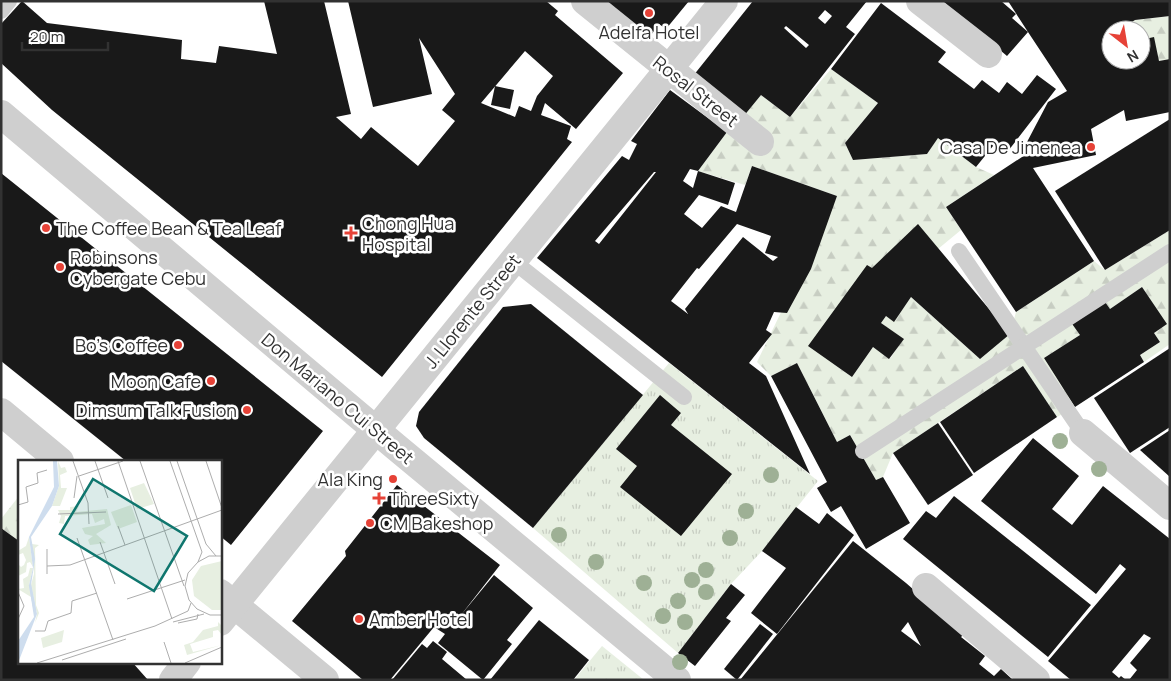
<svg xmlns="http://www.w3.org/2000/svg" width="1171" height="681" font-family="Manrope,sans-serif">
  <defs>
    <pattern id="grass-tufts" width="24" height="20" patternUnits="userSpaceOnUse" patternTransform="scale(1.25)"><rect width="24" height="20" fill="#e7efe1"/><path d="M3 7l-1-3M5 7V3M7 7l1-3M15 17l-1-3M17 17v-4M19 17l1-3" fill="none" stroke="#c7cdc2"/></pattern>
    <pattern id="forest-firs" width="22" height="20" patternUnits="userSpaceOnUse" patternTransform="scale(1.25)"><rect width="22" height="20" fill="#e7efe1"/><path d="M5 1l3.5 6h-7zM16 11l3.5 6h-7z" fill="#c7cdc2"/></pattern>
  </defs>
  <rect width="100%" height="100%" fill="#fff"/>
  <!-- grass -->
  <g fill="url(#grass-tufts)">
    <path d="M669,363L818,481L762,551L731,584L678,653L533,528Z"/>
    <path d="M602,646L644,680H574Z"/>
  </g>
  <!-- forest -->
  <g fill="url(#forest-firs)">
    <path d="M1170,16V59L1159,61L1141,40V30H1119L1135,20Z"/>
    <path d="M831,69L878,103L845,143L853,160L927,154L938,138L976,167L994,175L946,207L961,230L938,249L809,346L852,377L873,347L890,359L903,339L881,323L886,316L894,321L911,297L980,359L1010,334L1016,312L1094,261L1105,270L1170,230V344L1144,362L1140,355L1160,342L1154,333L1166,324L1142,287L1110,309L1104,300L1071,321L1080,335L1044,358L1075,407L1057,417L1023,366L893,453L883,477L876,480L850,435L837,442L797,363L771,376L757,362L837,196L752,166L745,185L698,171L727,132L707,117L722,100L743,117L761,95L790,117Z"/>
    <path d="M19,496V541L1,528V519Z"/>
  </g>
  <!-- building -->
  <g fill="#191919" fill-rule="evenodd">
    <path d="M22,1L47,23L182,40L181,59L216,63L219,46L277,54L264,1H324L351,114L336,117L361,139L371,127L418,166L455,121L442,110L455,94L419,38L432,94L373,107L348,1H546L558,11L555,15L623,73L576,129L545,103L541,115L571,126L567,139L572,142L382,377L52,110L1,63V24ZM525,51L553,76L537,96L531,111L519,106L515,117L481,103Z"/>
    <path d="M603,1H689L666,29L659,24L649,38Z"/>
    <path d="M753,1H867L846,27L855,34L790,117L761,95L743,117L693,76ZM825,10L832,16L825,24L818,18ZM786,26L809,45L806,48L784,28Z"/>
    <path d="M942,1H1001L1016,14L1012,18L1028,32L1008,1H1170V16L1135,20L1119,30H1111L1110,36L1111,60H1141V40L1154,37L1159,61L1170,59V112L1126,121L1124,110L1091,129L1096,155L1033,168L1094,261L1016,312L946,207L1025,155L1018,144L1027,142L1048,102L1067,91L1028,32L1007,56Z"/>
    <path d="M881,3L946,52L938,62L974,89L982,80L999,93L1007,82L1022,94L1037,75L1056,89L1005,155L993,146L976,167L938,138L927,154L853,160L845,143L878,103L831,69Z"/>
    <path d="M495,86L514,90L510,109L491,105Z"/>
    <path d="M670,90L727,132L698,171L690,169L683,181L693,188L698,171L735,183L728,205L699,195L684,214L702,228L721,206L736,212L752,166L837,196L811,269L787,313L774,312L766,330L772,334L749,363L766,376L810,474L537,258L622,156L629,160L637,144L631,141ZM654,172H656L599,244L595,241ZM737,224L771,236L765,253L778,257L773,261L743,237L685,309L688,314L671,301L697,268L699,269Z"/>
    <path d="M1170,119V230L1105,270L1055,191Z"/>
    <path d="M1,173L323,431L231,545L220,536V461H126L1,361Z"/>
    <path d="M918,224L1010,334L980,359L911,297L894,322L886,316L881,323L904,339L889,359L873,347L852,377L808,346L867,265L872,268Z"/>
    <path d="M1142,287L1167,324L1154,333L1160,342L1140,355L1144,362L1075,407L1044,358L1080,335L1070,321L1103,299L1110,309Z"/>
    <path d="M531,304L643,395L533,528L424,438L416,426L419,412L503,307Z"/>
    <path d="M1170,348V427L1130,453L1094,398Z"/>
    <path d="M797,363L837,442L850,435L876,480L883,477L910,523L866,549L841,506L831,512L817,488L827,482L771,376Z"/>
    <path d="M1023,366L1057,417L974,473L940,422Z"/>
    <path d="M660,395L681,413L671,425L732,474L681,536L620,487L637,466L616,449Z"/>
    <path d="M938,423L973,475L928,505L893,453Z"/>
    <path d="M1170,430V477L1140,450Z"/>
    <path d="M1033,438L1079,476L1052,509L1072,525L1103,486L1170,539V680H1129L1137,670L1130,663L1151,638L1144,634L1112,672L1119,678L1121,676L1126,680H1071L1048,661L1126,569L1120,564L1096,594L981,501Z"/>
    <path d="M397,485L500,565L461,615L494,575L533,608L507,640L512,644L483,680L438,643L445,634L434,627L390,680H363L292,621L346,556L345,551Z"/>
    <path d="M954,496L1091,605L1048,657L903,539L926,511L936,518Z"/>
    <path d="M796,507L819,524L827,513L854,535L777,634L751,613L786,568L762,551Z"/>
    <path d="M1,528L19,541V662H132L148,680H1Z"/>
    <path d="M853,541L906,583L964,634L961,637L985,656L979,664L994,676L1001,669L1013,680H740ZM908,622L921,646L901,631Z"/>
    <path d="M731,584L745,595L726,618L731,621L695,666L678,653Z"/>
    <path d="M539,620L589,660L573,680H490Z"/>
    <path d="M760,624L773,634L737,680L724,669Z"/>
    <path d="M433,641L447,652L442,659L467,680H392L422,644L427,648Z"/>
  </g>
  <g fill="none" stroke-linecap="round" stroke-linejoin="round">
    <!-- service -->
    <g stroke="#cfcfcf" stroke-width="16">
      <path d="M1,11L9,1"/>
      <path d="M959,251L1083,433"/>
      <path d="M513,261L684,397"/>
      <path d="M863,451L1170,252"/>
    </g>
    <!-- minor -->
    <g stroke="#cfcfcf" stroke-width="28">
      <path d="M585,1L760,142"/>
      <path d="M920,1L988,54"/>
      <path d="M1083,433L1170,506"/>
      <path d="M926,587L1036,680"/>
    </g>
    <!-- tertiary -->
    <g stroke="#cfcfcf" stroke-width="28">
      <path d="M1,114L396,447L677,680"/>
      <path d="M1,412L60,461"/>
      <path d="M220,593L325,680"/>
      <path d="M220,622L724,1"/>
      <path d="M173,680L187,662"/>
    </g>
  </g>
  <!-- trees -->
  <g fill="#9eb095">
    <circle cx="1060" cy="441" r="8"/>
    <circle cx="1099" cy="469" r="8"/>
    <circle cx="771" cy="475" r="8"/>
    <circle cx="746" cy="511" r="8"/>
    <circle cx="559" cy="535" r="8"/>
    <circle cx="730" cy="538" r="8"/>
    <circle cx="596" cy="562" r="8"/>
    <circle cx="706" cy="570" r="8"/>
    <circle cx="692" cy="580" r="8"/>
    <circle cx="644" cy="583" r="8"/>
    <circle cx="706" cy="592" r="8"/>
    <circle cx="678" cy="601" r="8"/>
    <circle cx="663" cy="616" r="8"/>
    <circle cx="685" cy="622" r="8"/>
    <circle cx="680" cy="662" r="8"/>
  </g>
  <!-- markers -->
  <g fill="#e64237" stroke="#fff" stroke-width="2">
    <circle cx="649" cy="13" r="5"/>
    <circle cx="1091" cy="147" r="5"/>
    <circle cx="46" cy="228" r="5"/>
    <path d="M348.5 225.5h5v5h5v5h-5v5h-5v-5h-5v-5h5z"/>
    <circle cx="60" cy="267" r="5"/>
    <circle cx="178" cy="345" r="5"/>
    <circle cx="211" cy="381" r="5"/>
    <circle cx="247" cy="410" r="5"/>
    <circle cx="393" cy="479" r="5"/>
    <path d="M376.5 490.5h5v5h5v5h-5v5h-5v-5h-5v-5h5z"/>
    <circle cx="370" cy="523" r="5"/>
    <circle cx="359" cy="619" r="5"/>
  </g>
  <g text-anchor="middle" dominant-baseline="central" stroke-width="5" stroke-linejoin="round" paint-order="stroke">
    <!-- poi labels -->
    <g font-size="18" fill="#323232" stroke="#fff" text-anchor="start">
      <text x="649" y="32" text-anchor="middle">Adelfa Hotel</text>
      <text x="1081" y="147" text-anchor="end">Casa De Jimenea</text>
      <text x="362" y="223">Chong Hua<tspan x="362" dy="21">Hospital</tspan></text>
      <text x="56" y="228">The Coffee Bean &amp; Tea Leaf</text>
      <text x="70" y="257">Robinsons<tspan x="70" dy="21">Cybergate Cebu</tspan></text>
      <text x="168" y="345" text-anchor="end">Bo's Coffee</text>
      <text x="201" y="381" text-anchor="end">Moon Cafe</text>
      <text x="237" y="410" text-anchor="end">Dimsum Talk Fusion</text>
      <text x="383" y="479" text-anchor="end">Ala King</text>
      <text x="389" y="498">ThreeSixty</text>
      <text x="380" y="523">CM Bakeshop</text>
      <text x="369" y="619">Amber Hotel</text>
    </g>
    <!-- street labels -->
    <g font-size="18" fill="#323232" stroke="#fff">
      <text transform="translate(696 91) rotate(38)">Rosal Street</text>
      <text transform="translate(472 311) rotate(-51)">J. Llorente Street</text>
      <text transform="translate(338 398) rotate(40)">Don Mariano Cui Street</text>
    </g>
  </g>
  <!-- overview -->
  <g transform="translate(18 460)">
    <rect width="204" height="204" fill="#fff"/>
    <path d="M126,23L136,44L119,49L112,28ZM113,45L119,62L100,69L93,52ZM204,101V150H194L176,136L174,120L183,106Z" fill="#e7efe1"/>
    <path d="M40,1L43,8L47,7L49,12L42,15L43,28H49L42,46H34L41,26ZM61,46L58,52L89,49L93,65L78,74L88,83L72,85L70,80L75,76L67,74L64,68L87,64L86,59L77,63L74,54L47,56L46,64L41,63L43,56L40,50H52V47ZM11,77L15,107L12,102L9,103L8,112L0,116V104L3,107L6,105L8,100L5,93L0,95V91L8,86ZM14,84L21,85L17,88L18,145L21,153L17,163L19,154L13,125L16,114ZM12,108H15L11,125L13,137L0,129L6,128L5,119L10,116ZM200,162L204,166V175L200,170L195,171V177L172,184L175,192L204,185L169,195L166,185L175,182L185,170L200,166ZM46,170L44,182L25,188L23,178Z" fill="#e7efe1"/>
    <path d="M35,1H39L41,26L34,46L13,77L17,99L13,125L19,154L0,203V181L16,157L11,125L15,108L11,77L36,27Z" fill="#ceddee"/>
    <path fill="none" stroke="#ceddee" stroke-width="2.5" d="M12,125L17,151"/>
    <path fill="none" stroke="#adadad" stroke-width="1" d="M55,1L70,43L71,64M77,1L90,38M100,1L154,159M122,1L166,126M152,1L184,92L180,102M159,1L188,84L198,96M188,1L204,48M61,16L105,1M56,38L59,16M0,45L10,42L8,27L20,23L19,13L29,10M40,54L88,52M100,66L107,85M59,78L95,180M82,82L97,124M204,96H191L180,102L170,113L167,126L171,140L179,149L192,155H204M29,106L52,105L204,50M29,114V89M0,132L6,146L0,159M109,139L167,120M155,162L186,154M160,163L179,159L180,154M17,171H27L30,161L53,153L54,141L79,133M146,182L153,203M44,200L108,179M19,203L137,166L170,151L173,143M167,203L204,187"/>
    <path fill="#0f766e" fill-opacity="0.15" stroke="#0f766e" stroke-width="2.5" d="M75,19L169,76L136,131L42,74Z"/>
    <rect width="204" height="204" fill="none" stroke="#323232" stroke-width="2.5"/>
  </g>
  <!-- border -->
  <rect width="1171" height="681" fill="none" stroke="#323232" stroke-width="5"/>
  <!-- north arrow -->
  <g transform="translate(1126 45) rotate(149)"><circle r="24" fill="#ffffff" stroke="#adadad"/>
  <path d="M0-4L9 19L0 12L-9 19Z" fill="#e64237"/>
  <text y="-8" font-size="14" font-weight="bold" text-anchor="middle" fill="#323232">N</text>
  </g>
  <!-- scale -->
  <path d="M22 42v8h86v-8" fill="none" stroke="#323232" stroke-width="2.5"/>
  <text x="30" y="42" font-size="15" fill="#323232" stroke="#ffffff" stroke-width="4" paint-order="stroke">20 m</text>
</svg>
